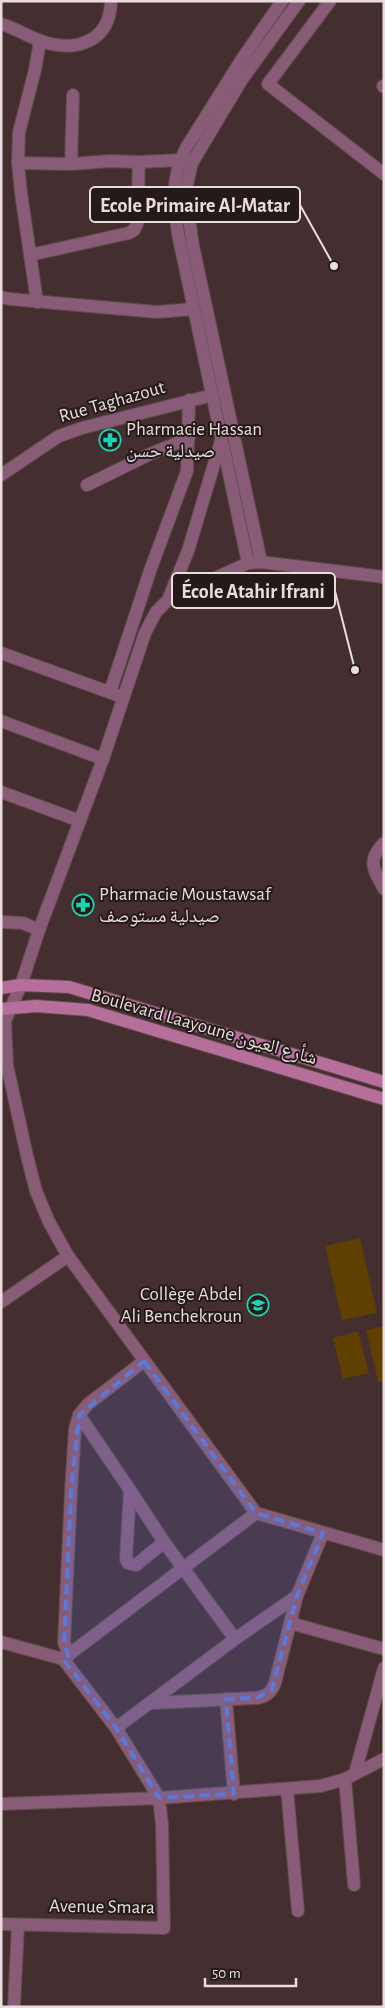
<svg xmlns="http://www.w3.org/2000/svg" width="385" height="2008" font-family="'Alegreya Sans','Noto Naskh Arabic',sans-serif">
  <rect width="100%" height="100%" fill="#452e30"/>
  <!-- green -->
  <g fill="#5f4000">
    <path d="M360,1238L377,1313L342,1320L325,1246Z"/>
    <path d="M384,1326V1381L378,1382L366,1330Z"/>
    <path d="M358,1331L369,1373L343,1379L333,1338Z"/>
  </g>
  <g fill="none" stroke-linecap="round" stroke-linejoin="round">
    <!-- street casing -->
    <g stroke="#604a4c" stroke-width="14">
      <g id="street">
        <path d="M330,1L268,84L384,174"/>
        <path d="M1,24C15,28 27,36 41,41C76,53 110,42 111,1"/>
        <path d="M383,86L384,87"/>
        <path d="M18,163L71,164L110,161L139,162L180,160"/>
        <path d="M71,164L73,95"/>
        <path d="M30,255L129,233L134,230L137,224L139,162"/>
        <path d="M1,297L10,299L157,312L194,309"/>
        <path d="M37,302L21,193L18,163L19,132L35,70L40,41"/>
        <path d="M1,475L59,436L82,428L213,395"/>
        <path d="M87,485L150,454L189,438"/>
        <path d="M261,562L193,246L185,192L192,163L220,116L243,78L299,1"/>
        <path d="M248,563L178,234C173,201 171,179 186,148L242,59L282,1"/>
        <path d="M384,577L261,562L248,563L168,600L156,612L145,633L103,759L39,930L21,985L5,1021L7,1065L27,1156L36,1191L49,1222L68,1256L256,1513L384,1550"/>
        <path d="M168,600L188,551L221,441"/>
        <path d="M1,653L117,695"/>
        <path d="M110,692L151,568L187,471L189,400"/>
        <path d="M1,721L103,759"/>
        <path d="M1,792L80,821"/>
        <path d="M384,843C366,861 374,870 384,889"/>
        <path d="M1,922L23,923L39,930"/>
        <path d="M1,1302L68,1256"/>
        <path d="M79,1415L130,1490"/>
        <path d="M164,1542L136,1565L128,1563L126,1559L130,1490L164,1542L235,1639"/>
        <path d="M290,1623L384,1649"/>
        <path d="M1,1642L63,1659L116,1728L159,1798L162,1825L164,1928L1,1924"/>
        <path d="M69,1655L64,1643L71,1491L75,1429L79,1415L88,1404L144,1361"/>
        <path d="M63,1659L256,1513"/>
        <path d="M226,1699L234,1794"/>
        <path d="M151,1703L257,1698C267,1696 271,1693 275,1683L297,1596"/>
        <path d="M116,1728L235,1639L297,1596L323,1533"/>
        <path d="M355,1773L384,1668"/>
        <path d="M345,1779L354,1885"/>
        <path d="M287,1789L298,1911"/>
        <path d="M1,1804L159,1798L321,1786L345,1779L384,1759"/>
        <path d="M14,2007L18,1925"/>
      </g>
    </g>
    <!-- secondary casing -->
    <g stroke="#604a4c" stroke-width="14">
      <g id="secondary">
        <path d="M1,988L21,985L69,987L384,1082"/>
        <path d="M1,1009L36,1006L88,1010L384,1099"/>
      </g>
    </g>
    <!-- street -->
    <use href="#street" stroke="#885b76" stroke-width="12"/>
    <!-- secondary -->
    <use href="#secondary" stroke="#b56f9a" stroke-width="12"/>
  </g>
  <!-- marked area -->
  <path fill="#5b79da" fill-opacity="0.2" stroke="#5b79da" stroke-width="4" stroke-dasharray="10 6" stroke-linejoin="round" d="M144,1361L256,1513L323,1533L297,1596L272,1690L257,1698L226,1699L234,1794L159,1798L116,1728L63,1659L68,1656L64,1643L71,1491L79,1415Z"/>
  <!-- icons -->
  <defs>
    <g id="pharmacy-ring" transform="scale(1.125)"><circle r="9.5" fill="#241a1a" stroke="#1bd5b1" stroke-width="1.5"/><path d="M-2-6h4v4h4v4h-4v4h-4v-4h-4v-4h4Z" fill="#1bd5b1"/></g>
    <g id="school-ring" transform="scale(1.125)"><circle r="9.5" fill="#241a1a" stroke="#1bd5b1" stroke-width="1.5"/><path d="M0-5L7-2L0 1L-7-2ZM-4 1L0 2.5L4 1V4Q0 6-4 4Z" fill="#1bd5b1"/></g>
  </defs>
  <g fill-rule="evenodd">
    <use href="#pharmacy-ring" x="110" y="440"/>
    <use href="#pharmacy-ring" x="83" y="905"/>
    <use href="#school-ring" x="258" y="1305"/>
  </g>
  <g text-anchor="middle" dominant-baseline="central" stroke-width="4" stroke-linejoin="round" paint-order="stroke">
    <!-- street labels -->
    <g font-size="19" fill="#ebdcdd" stroke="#241a1a">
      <text transform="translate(112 402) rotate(-16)">Rue Taghazout</text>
      <text transform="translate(204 1027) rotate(16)">Boulevard Laayoune شأرع العيون</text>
      <text transform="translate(102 1907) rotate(1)">Avenue Smara</text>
    </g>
    <!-- poi labels -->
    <g font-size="19" fill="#ebdcdd" stroke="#241a1a" text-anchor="start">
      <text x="126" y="429">Pharmacie Hassan<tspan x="126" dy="22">صيدلية حسن</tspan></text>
      <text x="99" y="894">Pharmacie Moustawsaf<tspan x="99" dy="22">صيدلية مستوصف</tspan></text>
      <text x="242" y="1294" text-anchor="end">Collège Abdel<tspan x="242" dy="22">Ali Benchekroun</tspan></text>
    </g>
  </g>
  <!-- callouts -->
  <path fill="none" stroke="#ebdcdd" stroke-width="2" d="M334 266L300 205M355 670L335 591"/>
  <g fill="#ebdcdd" stroke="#241a1a" stroke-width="2">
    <circle cx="334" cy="266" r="5"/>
    <circle cx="355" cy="670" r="5"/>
  </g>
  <g fill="#241a1a" stroke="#ebdcdd" stroke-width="2">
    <rect x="90" y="187" width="210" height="35" rx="5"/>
    <rect x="172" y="573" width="163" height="35" rx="5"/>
  </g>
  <g font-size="20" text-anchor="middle" font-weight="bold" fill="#ebdcdd">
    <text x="195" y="212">Ecole Primaire Al-Matar</text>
    <text x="253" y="598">École Atahir Ifrani</text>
  </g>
  <!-- border -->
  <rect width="385" height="2008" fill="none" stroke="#ebdcdd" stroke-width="5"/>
  <!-- scale -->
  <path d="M205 1978v8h91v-8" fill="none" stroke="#ebdcdd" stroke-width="2.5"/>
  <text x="212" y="1978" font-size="15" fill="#ebdcdd" stroke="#241a1a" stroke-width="4" paint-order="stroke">50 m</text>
</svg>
